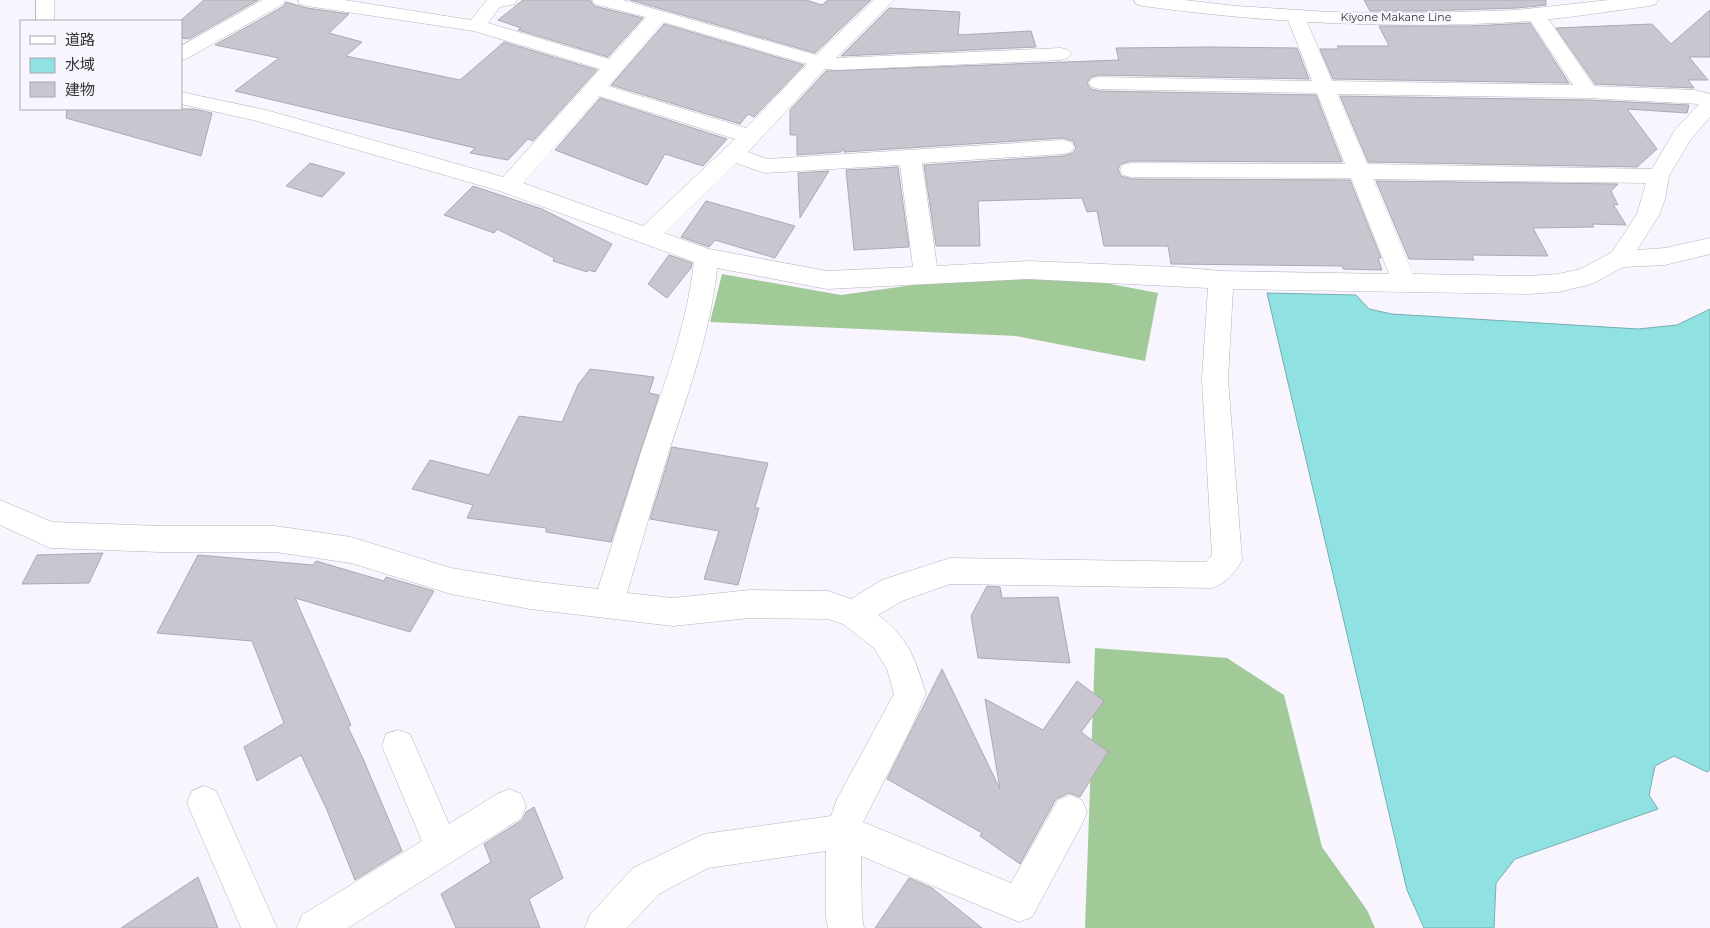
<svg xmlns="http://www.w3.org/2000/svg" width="1710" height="928" font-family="Montserrat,'Noto Sans JP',sans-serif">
  <rect width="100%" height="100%" fill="#f8f5fe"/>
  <!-- forest -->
  <g fill="#a2ca99">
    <path d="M722,274L841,295L949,280L1074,277L1158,293L1145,361L1016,336L710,322Z"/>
    <path d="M1095,648L1227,658L1284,695L1322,847L1367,910L1375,928H1085Z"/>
  </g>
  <!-- water -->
  <path fill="#90e2e2" stroke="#75aeaf" d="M1267,293L1356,295L1369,309L1392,314L1638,329L1677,325L1710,309V770L1707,772L1674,756L1655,766L1649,795L1658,809L1515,859L1496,883L1494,928H1424L1407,890Z"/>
  <!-- building -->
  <g fill="#c9c6d0" stroke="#ada9b4">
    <path d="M204,0H258L189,39L181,38L180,21Z"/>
    <path d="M523,0H590L594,6L643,18L608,57L518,30L521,28L498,20Z"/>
    <path d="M630,0H806L822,5L828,0H871L815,53Z"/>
    <path d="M1364,0H1546V5L1517,8L1424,11H1370Z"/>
    <path d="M286,2L307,8L349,14L329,33L362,42L346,56L460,80L504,42L597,70L533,141L528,139L508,160L470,153L475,148L235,91L279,58L215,45L284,6Z"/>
    <path d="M889,8L960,12L958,35L1031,31L1036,47L841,56Z"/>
    <path d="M1710,10V57H1689L1708,80H1688L1694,88L1595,84L1556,28L1652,24L1671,44Z"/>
    <path d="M1530,23L1569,83L1333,79L1320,49H1339L1337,46H1389L1379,26H1470Z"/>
    <path d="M664,24L804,65L754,117L748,114L740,124L611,85Z"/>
    <path d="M1210,47L1297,48L1309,79L1099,75L1091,77L1087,83L1091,89L1099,91L1316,95L1342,162L1131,161L1121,164L1118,169L1121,176L1131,179L1350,180L1381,258H1378L1382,270L1343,269L1342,266L1171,264L1168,246H1104L1097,211L1087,212L1082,198L978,201L980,246H936L924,165L1063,156L1073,153L1076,148L1073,141L1063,138L844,152V148L841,152L797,155V135H790V110L826,71L1119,60L1116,48Z"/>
    <path d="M1340,96L1588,100L1689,105L1687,113L1627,109L1657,149L1637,167L1368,162Z"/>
    <path d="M600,98L727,139L703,166L665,154L647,185L555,150Z"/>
    <path d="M67,109H194L212,113L201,156L66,118Z"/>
    <path d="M310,163L345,173L322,197L286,186Z"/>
    <path d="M898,167L909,247L854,250L846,170Z"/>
    <path d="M829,171L800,218L798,173Z"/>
    <path d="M1376,181L1618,184L1611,191L1618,205L1613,204L1626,225L1592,224L1594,227L1533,228L1548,256L1472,255L1474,260L1409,259Z"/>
    <path d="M473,186L542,209L612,244L595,272L588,270L587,272L553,261L554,258L497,229L494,233L444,215Z"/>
    <path d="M706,201L795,226L775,258L715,240L709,247L681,237Z"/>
    <path d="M669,255L692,263L691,268L667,298L648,284Z"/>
    <path d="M590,369L654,377L649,393L659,395L611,542L546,532V528L467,518L473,505L412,489L430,460L489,475L519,416L562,422L578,385Z"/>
    <path d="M672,447L768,463L755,508H759L738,585L704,579L719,531L650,519Z"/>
    <path d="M103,553L89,583L22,584L37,555Z"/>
    <path d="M198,555L313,565L316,561L384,581L386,577L434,591L410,632L295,598L351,725L348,727L364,761L402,851L355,880L327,810L301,755L257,781L244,747L284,723L252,641L157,633Z"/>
    <path d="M987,586L1000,587L1002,598L1058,597L1070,663L978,658L971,616Z"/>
    <path d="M942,669L1000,789L985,699L1043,730L1077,681L1104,701L1081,732L1108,752L1080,797L1069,793L1056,799L1020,864L980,836L982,833L887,779Z"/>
    <path d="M534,807L563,878L529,899L540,928H456L441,894L491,862L484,844L522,820L526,812Z"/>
    <path d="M198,877L218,928H121Z"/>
    <path d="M909,878L932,888L982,928H875Z"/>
  </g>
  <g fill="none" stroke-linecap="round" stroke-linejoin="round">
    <!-- minor casing -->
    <g stroke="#b6b2bc" stroke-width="1">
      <g id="minor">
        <rect x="36" y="0" width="18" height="21"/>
        <path d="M262,0H285L283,4L188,58L181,60V46Z"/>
        <path d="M298,0H344L471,20L487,0H517L515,4L500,7L488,23L609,59L646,17L594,4L592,0H623L816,55L874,0H894L836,58L1061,48L1068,50L1071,54L1068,58L1061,60L837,70L825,69L748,152L767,159L1063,140L1071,142L1074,147L1071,152L1063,154L922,163L937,266L1028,261L1176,267L1221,271L1389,274L1351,178L1131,177L1123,175L1120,170L1123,165L1131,163L1345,164L1317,93L1099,89L1092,87L1089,83L1092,79L1099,77L1312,81L1287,17L1289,13L1296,11L1303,13L1305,17L1332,81L1573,85L1526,14L1528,10L1535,8L1542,10L1594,86L1695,90L1710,94V117L1691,139L1669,176L1665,199L1659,215L1637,250L1665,248L1710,238V254L1665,265L1623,267L1596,282L1588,285L1558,292L1528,294L1233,289L1228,379L1242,560C1235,573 1226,583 1212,588L950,584L902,601L878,615C909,638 915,659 926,694L910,730L863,822L1011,883L1058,800L1070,795L1082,800L1087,812L1082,824L1032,917L1019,922L861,856L862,917L864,928H828L826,917V851L708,868L659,894L627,928H585L590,915L633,868L704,834L831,816L837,799L894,694L887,669L874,648L843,624L828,619L750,618L673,626L530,609L451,594L351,563L275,552H160L50,548L0,525V500L52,522L160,526H275L351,537L451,568L530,581L598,589C612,545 626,500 640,455C662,389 686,332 694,262L500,191L257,121L181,104V92L266,110L503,177L600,69L474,31L307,6L300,4ZM663,22L807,64L746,128L608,86ZM1337,94L1588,98L1699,104L1675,130L1652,169L1367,164ZM599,96L735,139L643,226L523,183ZM736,163L765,173L900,165L913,267L827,271L709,249L664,233ZM1373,179L1646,183L1637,214L1612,252L1581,269L1558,274L1528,276L1413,274ZM717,268L827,289L1028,279L1208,288L1202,379L1212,555L1206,562L950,558L882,580L851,599L828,591L750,590L673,598L627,593C641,545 654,498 669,451C689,390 711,331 717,268Z"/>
        <path d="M398,730L410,734L449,824L497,794L509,789L521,794L526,806L521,818L348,928H297L302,915L422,841L382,746L386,734Z"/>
        <path d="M204,786L216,791L277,928H241L187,803L192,791Z"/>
      </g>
    </g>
    <!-- secondary casing -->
    <g stroke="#b6b2bc" stroke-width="1">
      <path id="secondary" d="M1134,0H1184L1236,6L1330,12L1424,13L1517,10L1609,0H1658L1656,4L1649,6C1605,12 1561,19 1517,22C1392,29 1267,23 1143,6L1136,4Z"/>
    </g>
    <!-- minor -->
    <use href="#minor" fill="#fff" fill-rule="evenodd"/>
    <!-- secondary -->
    <use href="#secondary" fill="#fff" fill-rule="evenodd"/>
  </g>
  <g text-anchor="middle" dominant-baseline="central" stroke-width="4.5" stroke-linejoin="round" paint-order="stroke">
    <!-- far-street labels -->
    <g font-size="11" fill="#353338" stroke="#f8f5fe">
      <text x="1396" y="17">Kiyone Makane Line</text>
    </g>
  </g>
  <!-- legend -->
  <rect x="20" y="20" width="162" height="90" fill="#f8f5fe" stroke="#aaa7af"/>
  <rect x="30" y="36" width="25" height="8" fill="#ffffff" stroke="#aaa7af"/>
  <text x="65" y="45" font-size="15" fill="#353338">道路</text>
  <rect x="30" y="58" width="25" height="15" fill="#90e2e2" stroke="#aaa7af"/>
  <text x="65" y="70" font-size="15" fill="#353338">水域</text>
  <rect x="30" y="82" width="25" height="15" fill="#c9c6d0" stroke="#aaa7af"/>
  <text x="65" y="95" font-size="15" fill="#353338">建物</text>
</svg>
